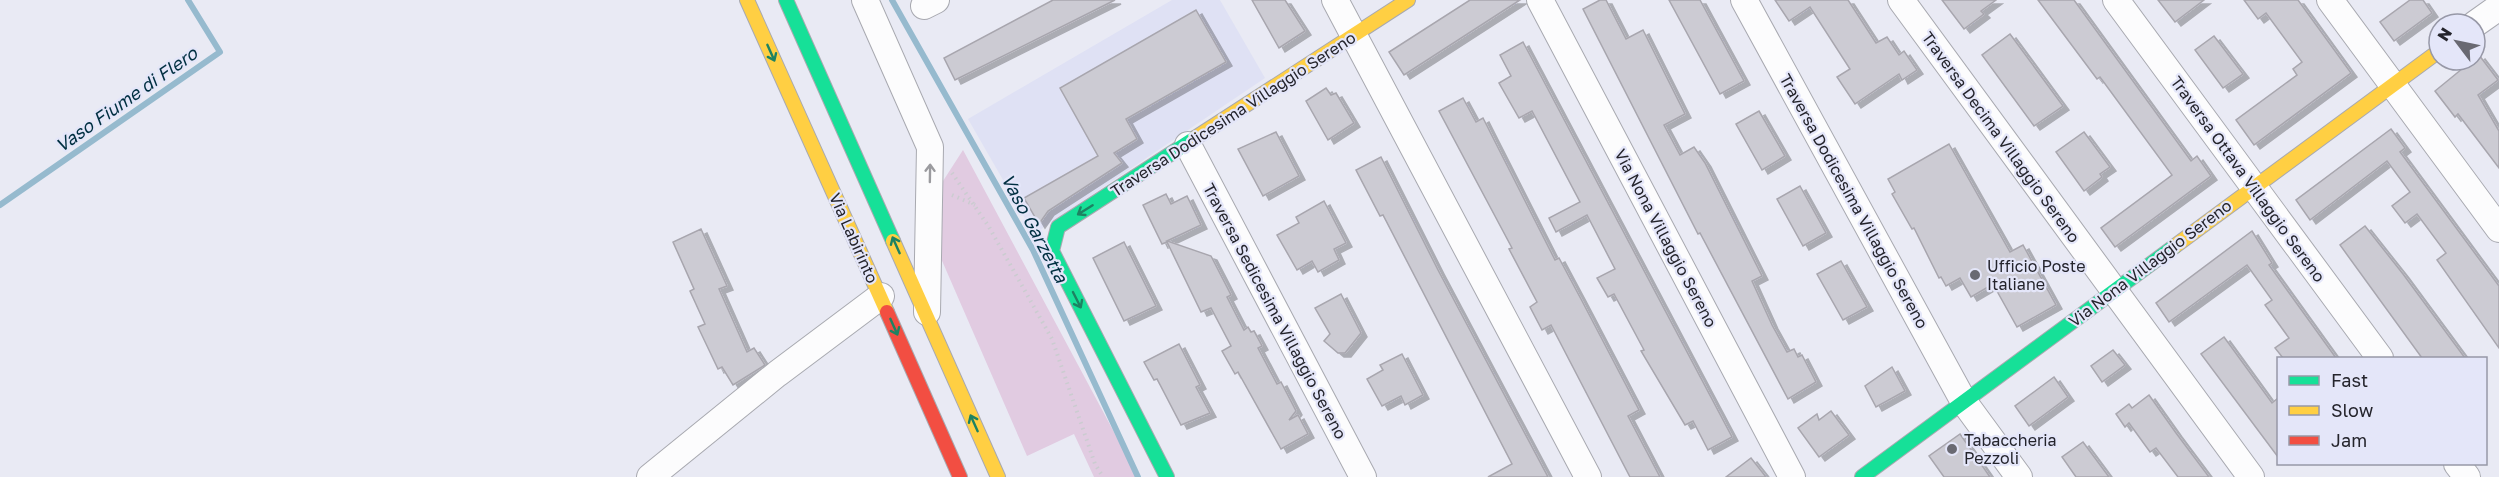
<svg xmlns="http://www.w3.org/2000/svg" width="2499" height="477" font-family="'Golos Text',sans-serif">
  <defs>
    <filter id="shadow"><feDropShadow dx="6" dy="4" stdDeviation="0" flood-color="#0004"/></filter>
  </defs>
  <rect width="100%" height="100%" fill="#e9eaf4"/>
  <!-- built -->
  <path fill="#dfe1f4" d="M1172,0H1220L1265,78L1034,234L968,119Z"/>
  <!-- green -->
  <path fill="#e1cbe1" d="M963,150L1138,477H1094L1074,434L1027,456L933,240L934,195Z"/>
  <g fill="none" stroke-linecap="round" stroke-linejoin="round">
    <!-- stream -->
    <g stroke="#96bace" stroke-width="6">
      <path d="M892,0L1033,250L1138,477"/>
      <path d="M0,205L220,52L188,0"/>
    </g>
  </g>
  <!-- building -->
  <g fill="#cccbd3" stroke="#a8a6ae" stroke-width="1.5" filter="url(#shadow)">
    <path d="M1053,0H1115L955,80L944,58Z"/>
    <path d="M1252,0H1285L1305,31L1279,48Z"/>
    <path d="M1470,0H1520L1404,75L1389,52Z"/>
    <path d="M1600,0H1606L1626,39L1643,30L1685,114L1664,125L1680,155L1694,147L1705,163L1762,276L1752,281L1772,325L1787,352L1794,349L1798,357L1802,355L1816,382L1788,399L1700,233L1698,234L1583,9Z"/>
    <path d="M1669,0H1700L1744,81L1720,94Z"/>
    <path d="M1775,0H1848L1876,43L1887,37L1899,55L1904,51L1917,70L1902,80L1899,74L1855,104L1837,77L1850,69L1810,7L1789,21Z"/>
    <path d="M1942,0H1996L1981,11L1984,14L1964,29Z"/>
    <path d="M2038,0H2074L2191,161L2197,156L2211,176L2115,247L2101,228L2172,175L2100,77L2097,79Z"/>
    <path d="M2158,0H2204L2175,22Z"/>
    <path d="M2244,0H2298L2351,73L2254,145L2236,120L2297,75L2293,69L2302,62L2266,13L2258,19Z"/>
    <path d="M2410,0H2423L2432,13L2394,41L2380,22Z"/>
    <path d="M1196,10L1226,62L1126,119L1137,139L1114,153L1122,163L1048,211L1039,224L1024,198L1098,156L1060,88Z"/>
    <path d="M2010,34L2063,106L2034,126L1982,55Z"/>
    <path d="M2214,36L2243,74L2223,88L2195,50Z"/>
    <path d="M1523,42L1732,437L1708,450L1693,421L1685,425L1641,351L1644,350L1614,294L1608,297L1597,278L1615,269L1587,215L1556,232L1549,218L1580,202L1532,111L1519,118L1499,83L1511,76L1500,55Z"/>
    <path d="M2479,55L2498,80L2478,95L2499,131V168L2458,114L2455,117L2435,91Z"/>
    <path d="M1326,88L1331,95L1336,93L1354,123L1328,140L1306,101Z"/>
    <path d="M1463,98L1476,122L1483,118L1555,260L1559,258L1582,301L1639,410L1628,416L1660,477H1630L1551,325L1542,330L1530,307L1537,302L1509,249L1512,248L1439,111Z"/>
    <path d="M1759,111L1785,156L1762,170L1736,124Z"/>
    <path d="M2391,129L2405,148L2400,152L2406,160L2499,286V348L2437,260L2446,253L2417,214L2405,223L2392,206L2410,192L2387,161L2310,220L2296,200Z"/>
    <path d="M1276,132L1299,176L1263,196L1238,149Z"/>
    <path d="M2084,132L2110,167L2100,174L2102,177L2084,191L2056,152Z"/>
    <path d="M1949,144L2010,252L2023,245L2056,305L2017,327L1993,284L1971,297L1960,278L1946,286L1941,277L1939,278L1914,228L1912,229L1892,194L1895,192L1888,179Z"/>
    <path d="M1381,157L1438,270L1548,477H1488L1512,464L1383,215L1380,216L1356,170Z"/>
    <path d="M1800,186L1826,233L1803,246L1777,199Z"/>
    <path d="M1166,194L1171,204L1187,196L1201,225L1167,241L1211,256L1231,295L1227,297L1244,330L1248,327L1251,332L1254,331L1262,346L1258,348L1277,384L1281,382L1296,411L1289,420L1298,415L1308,434L1281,449L1238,372L1235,374L1222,351L1231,346L1211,308L1201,312L1167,242L1162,244L1143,205Z"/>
    <path d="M1324,201L1346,243L1334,249L1339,260L1318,272L1312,261L1297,270L1277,235L1299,223L1296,217Z"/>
    <path d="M2365,226L2403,274L2465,358H2422L2340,245Z"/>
    <path d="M701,229L727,286L719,289L747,352L754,348L765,365L733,385L722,367L718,369L698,327L705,324L690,291L694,289L673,242Z"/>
    <path d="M2252,231L2272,263L2269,265L2336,358H2283L2275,348L2289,338L2265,305L2272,300L2247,265L2169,322L2156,303Z"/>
    <path d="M1124,242L1156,306L1124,321L1093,258Z"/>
    <path d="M1841,261L1867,307L1843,320L1817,274Z"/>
    <path d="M1341,294L1361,333L1345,353H1338L1324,341L1330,334L1315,308Z"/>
    <path d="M2224,337L2272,403L2278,398V457L2201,354Z"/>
    <path d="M1179,344L1200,385L1196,387L1210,413L1181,425L1157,379L1154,380L1144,362Z"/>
    <path d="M2113,350L2125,365L2102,382L2091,366Z"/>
    <path d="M1402,354L1423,395L1405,405L1401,396L1382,406L1367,379L1383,370L1380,365Z"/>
    <path d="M1892,367L1905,391L1876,407L1865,386Z"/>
    <path d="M2054,377L2068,397L2029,426L2015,406Z"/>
    <path d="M2149,395L2176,433L2209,477H2178L2156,448L2150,452L2129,423L2125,427L2116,414L2129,404L2132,408Z"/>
    <path d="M1831,411L1849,435L1819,457L1798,428L1817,414L1819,420Z"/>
    <path d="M1960,434L1990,477H1944L1929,456Z"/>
    <path d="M2083,442L2109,477H2076L2062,457Z"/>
    <path d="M1751,458L1766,477H1726Z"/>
  </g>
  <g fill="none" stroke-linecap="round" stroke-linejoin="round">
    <!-- street casing -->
    <g stroke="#a8a9b0" stroke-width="28">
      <g id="street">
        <path d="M865,0L930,147L927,312"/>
        <path d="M1335,0L1588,477"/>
        <path d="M1540,0L1792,477"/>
        <path d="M1744,0L1964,402L2019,477"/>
        <path d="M1901,0L2251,477"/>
        <path d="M2116,0L2380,358"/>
        <path d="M2330,0L2499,229"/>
        <path d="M924,6L936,0"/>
        <path d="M2475,24L2499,7"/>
        <path d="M1188,145L1363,477"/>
        <path d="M2457,464L2467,477"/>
        <path d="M650,477L777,374L881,296"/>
      </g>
    </g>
    <!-- fast casing -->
    <g stroke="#a8a9b0" stroke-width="16">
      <g id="fast">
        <path d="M786,0L893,241"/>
        <path d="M1167,477L1052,251L1058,227L1195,138"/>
        <path d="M1862,477L2175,246"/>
      </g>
    </g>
    <!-- slow casing -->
    <g stroke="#a8a9b0" stroke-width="16">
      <g id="slow">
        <path d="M747,0L887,312"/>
        <path d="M1195,138L1408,0"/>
        <path d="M893,241L998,477"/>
        <path d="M2175,246L2439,51"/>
      </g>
    </g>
    <!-- jam casing -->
    <g stroke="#a8a9b0" stroke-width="16">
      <path id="jam" d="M887,312L960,477"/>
    </g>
    <!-- path -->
    <g stroke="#cbccd0" stroke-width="4" stroke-dasharray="1.5 4.5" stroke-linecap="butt">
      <path d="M952,173L989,227L1052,339L1095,464L1103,477"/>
      <path d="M952,195L975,205"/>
    </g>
    <!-- street -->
    <use href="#street" stroke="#fcfcfd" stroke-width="26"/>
    <!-- fast -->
    <use href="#fast" stroke="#16e098" stroke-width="14"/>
    <!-- slow -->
    <use href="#slow" stroke="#ffcf43" stroke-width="14"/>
    <!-- jam -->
    <use href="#jam" stroke="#f24e42" stroke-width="14"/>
  </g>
  <!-- one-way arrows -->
  <defs><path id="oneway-shaft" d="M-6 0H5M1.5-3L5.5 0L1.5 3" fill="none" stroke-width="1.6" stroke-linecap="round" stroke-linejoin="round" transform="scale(1.5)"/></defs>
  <g stroke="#1d8262">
    <use href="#oneway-shaft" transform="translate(771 53) rotate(66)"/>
    <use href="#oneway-shaft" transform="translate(1085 210) rotate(148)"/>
    <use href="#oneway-shaft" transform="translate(896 245) rotate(-114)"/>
    <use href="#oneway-shaft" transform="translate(1077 300) rotate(63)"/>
    <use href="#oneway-shaft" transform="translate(894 327) rotate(66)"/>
    <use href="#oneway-shaft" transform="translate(974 423) rotate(-114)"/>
  </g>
  <use stroke="#9b9b9f" href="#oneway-shaft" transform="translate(930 173) rotate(-89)"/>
  <!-- markers -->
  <g fill="#696972" stroke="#e4e6f9" stroke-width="2">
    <circle cx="1975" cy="275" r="6"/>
    <circle cx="1952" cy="449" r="6"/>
  </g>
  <g text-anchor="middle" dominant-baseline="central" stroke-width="4.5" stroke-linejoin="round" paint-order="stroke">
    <!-- street labels -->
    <g font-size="16" fill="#24242c" stroke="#e4e6f9">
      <text transform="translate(1233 114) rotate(-33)">Traversa Dodicesima Villaggio Sereno</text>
      <text transform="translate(2001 137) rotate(54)">Traversa Decima Villaggio Sereno</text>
      <text transform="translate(2248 179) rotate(54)">Traversa Ottava Villaggio Sereno</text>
      <text transform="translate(1854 201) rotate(61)">Traversa Dodicesima Villaggio Sereno</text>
      <text transform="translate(854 238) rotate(66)">Via Labirinto</text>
      <text transform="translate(1666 238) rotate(62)">Via Nona Villaggio Sereno</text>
      <text transform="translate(2150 263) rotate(-37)">Via Nona Villaggio Sereno</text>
      <text transform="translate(1275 311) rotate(62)">Traversa Sedicesima Villaggio Sereno</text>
    </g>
    <!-- poi labels -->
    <g font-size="16" fill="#24242c" stroke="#e4e6f9" text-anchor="start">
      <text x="1987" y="266">Ufficio Poste<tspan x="1987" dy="18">Italiane</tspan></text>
      <text x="1964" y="440">Tabaccheria<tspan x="1964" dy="18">Pezzoli</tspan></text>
    </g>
    <!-- water labels -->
    <g font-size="18" font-style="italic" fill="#002f41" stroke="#e4e6f9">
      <text transform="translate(126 99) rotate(-35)">Vaso Fiume di Flero</text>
      <text transform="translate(1035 228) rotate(62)">Vaso Garzetta</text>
    </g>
  </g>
  <!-- legend -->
  <rect x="2277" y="357" width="210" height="108" fill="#e4e6f9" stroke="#9798a7" stroke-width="1.5"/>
  <rect x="2289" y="376" width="30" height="9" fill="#16e098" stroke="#9798a7" stroke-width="1.5"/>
  <text x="2331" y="387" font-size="18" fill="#24242c">Fast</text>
  <rect x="2289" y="406" width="30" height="9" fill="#ffcf43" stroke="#9798a7" stroke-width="1.5"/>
  <text x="2331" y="417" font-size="18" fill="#24242c">Slow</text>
  <rect x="2289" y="436" width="30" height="9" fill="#f24e42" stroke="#9798a7" stroke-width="1.5"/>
  <text x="2331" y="447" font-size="18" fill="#24242c">Jam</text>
  <!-- north arrow -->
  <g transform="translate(2457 42) rotate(302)"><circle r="28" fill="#e4e6f9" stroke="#9798a7" stroke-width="1.5"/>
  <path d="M0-4.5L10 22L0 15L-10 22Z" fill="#696972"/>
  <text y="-9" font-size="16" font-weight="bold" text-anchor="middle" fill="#24242c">N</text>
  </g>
</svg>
